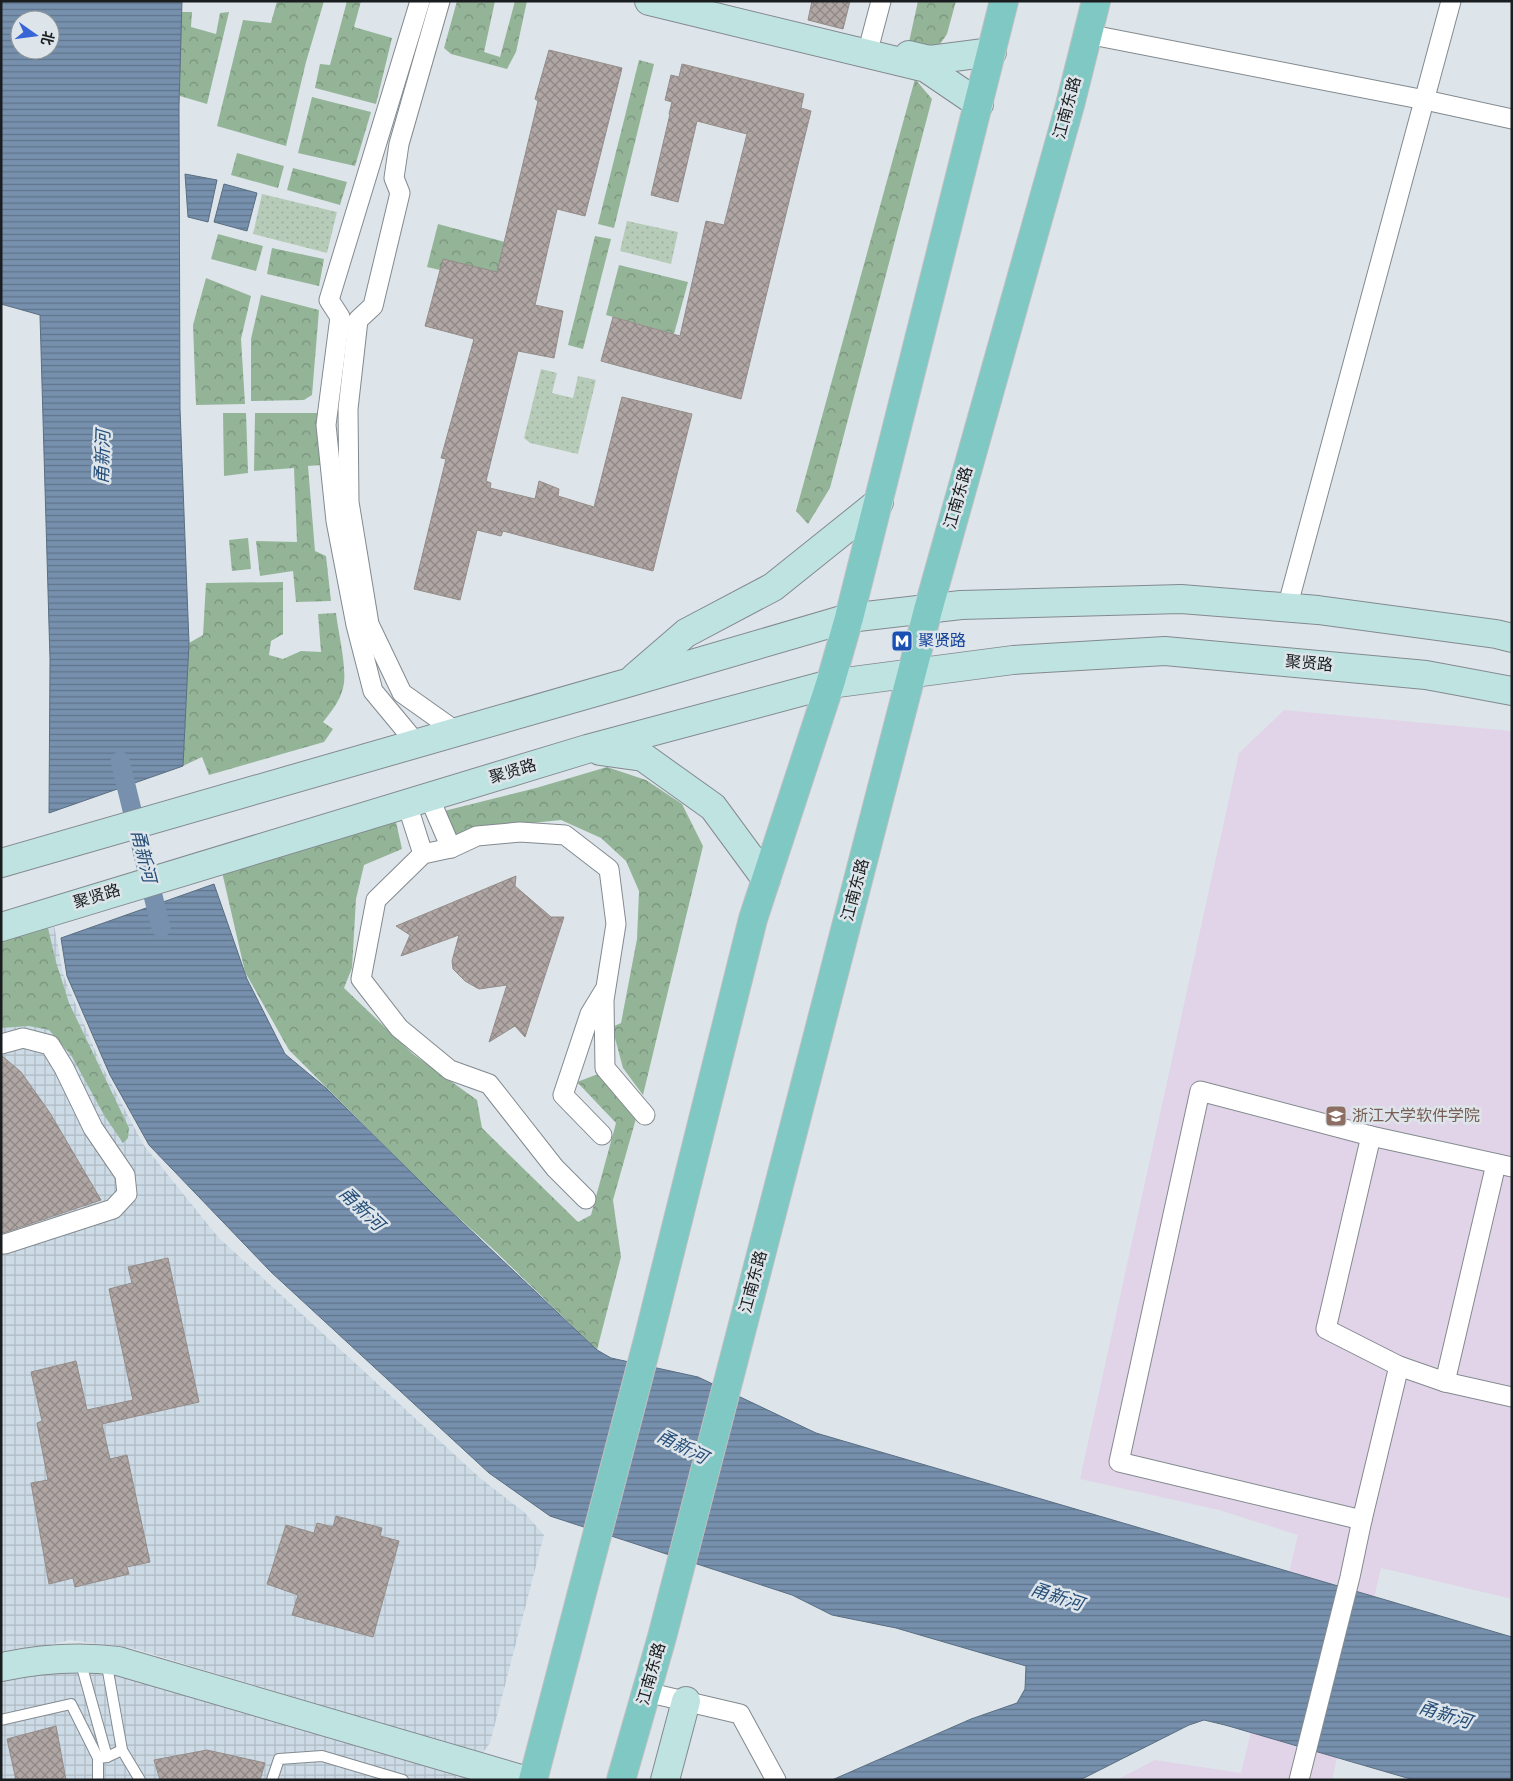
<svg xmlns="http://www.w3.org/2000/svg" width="1513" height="1781" font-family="'Sofia Sans Condensed','Noto Sans SC',sans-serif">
  <defs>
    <pattern id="industrial-grid" width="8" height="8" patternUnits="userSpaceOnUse" patternTransform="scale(1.25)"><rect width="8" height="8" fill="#cddbe6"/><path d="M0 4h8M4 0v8" fill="none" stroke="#afbcc5"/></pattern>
    <pattern id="grass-dots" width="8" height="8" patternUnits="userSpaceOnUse" patternTransform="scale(1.25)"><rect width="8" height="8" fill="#b7cbb9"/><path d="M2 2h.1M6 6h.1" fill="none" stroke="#9dae9f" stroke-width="1.8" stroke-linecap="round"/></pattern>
    <pattern id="forest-crowns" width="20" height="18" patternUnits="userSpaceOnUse" patternTransform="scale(1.25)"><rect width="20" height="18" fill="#94b498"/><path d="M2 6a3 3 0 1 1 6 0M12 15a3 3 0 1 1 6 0" fill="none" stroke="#78927b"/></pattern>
    <pattern id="water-rules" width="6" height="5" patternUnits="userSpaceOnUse" patternTransform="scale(1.25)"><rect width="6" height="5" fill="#7690ad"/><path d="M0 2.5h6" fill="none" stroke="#60758c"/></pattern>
    <pattern id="building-cross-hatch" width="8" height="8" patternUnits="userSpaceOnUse" patternTransform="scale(1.25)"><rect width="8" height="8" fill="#b0a7a4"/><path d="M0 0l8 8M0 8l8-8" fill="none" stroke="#8e8785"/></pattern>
  </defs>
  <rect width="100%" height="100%" fill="#dde5ea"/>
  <!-- industrial -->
  <g fill="url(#industrial-grid)">
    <path d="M53,919L63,974L100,1062L143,1144L218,1237L480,1478L524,1512L544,1535L490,1743L482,1754L135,1649L70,1640L1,1657V936Z"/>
    <path d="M55,1666L155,1679L479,1780H1V1680Z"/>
  </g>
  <!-- education -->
  <path fill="#e1d4e8" d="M1284,710L1512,731V1599L1381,1568L1332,1780H1116L1155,1760L1241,1773L1298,1535L1219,1510L1080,1479L1239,753Z"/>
  <!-- grass -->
  <g fill="url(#grass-dots)">
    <path d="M262,194L337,212L327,253L253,234Z"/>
    <path d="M627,221L678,232L671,264L620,251Z"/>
    <path d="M541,369L557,373L552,393L573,398L578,376L596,380L578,454L530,443L524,438Z"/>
  </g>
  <!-- forest -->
  <g fill="url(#forest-crowns)">
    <path d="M277,1H324L306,62L286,146L217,126L243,20L271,23Z"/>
    <path d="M347,1H361L354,27L392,38L376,104L315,88L320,64L330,65Z"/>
    <path d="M457,1H495L484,52L500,57L515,1H527L516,52L507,69L451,54L444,48Z"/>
    <path d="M918,1H956L947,34L936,50L921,49L909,42Z"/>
    <path d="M180,12H192L191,27L216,34L220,13L229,12L207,104L180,96Z"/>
    <path d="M639,60L654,64L614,228L598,224Z"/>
    <path d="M915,79L932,99L830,488L808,524L796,511Z"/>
    <path d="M312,97L371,112L355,166L298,153Z"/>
    <path d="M237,153L284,166L278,188L231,175Z"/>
    <path d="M293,168L347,182L340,205L287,190Z"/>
    <path d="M438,224L505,242L497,272L440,270L427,267Z"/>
    <path d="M218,234L263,246L256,271L211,259Z"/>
    <path d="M595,236L611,239L583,349L568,345Z"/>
    <path d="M272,248L324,259L319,286L267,274Z"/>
    <path d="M619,265L688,282L674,334L606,315Z"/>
    <path d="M206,278L251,296L241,339L245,404L196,405L193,325Z"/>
    <path d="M261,295L319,310L312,395L304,400L251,401V339Z"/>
    <path d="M223,413H246L248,473L224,476Z"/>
    <path d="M255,413H319L321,465L308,466L315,551L326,556L331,601L296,602L293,571L260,576L256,541L297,542L294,468L254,471Z"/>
    <path d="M248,538L251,569L232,571L229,540Z"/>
    <path d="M283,582V634L271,641L269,655L283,659L301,651L321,652L318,614L336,613C338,632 348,670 343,688C340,701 331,712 323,722L333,729L324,742L209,775L202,757L183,766L189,643L203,635L206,583Z"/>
    <path d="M607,767L646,780L682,804L703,846L643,1095L623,1068L612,1027L621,1023L637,939L639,891L626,861L601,838L561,820L512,825L448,841L444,811L536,788Z"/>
    <path d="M396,822L402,849L364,865L356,899L352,968L344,988L413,1054L477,1100L482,1128L578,1222L591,1215L616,1123L577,1082L598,1074L637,1115L613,1200L621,1257L597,1350L491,1247L441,1202L289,1050L245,972L222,872Z"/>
    <path d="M48,928L56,962L69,1003L129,1128L128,1138L123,1143L104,1115L71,1055L49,1030L29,1026L1,1028V940Z"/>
  </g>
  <!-- water -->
  <g fill="url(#water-rules)" stroke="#5a6e82" fill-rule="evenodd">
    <path d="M1,1H182L179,106L180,409L189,643L183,766L49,813L50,660L40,315L1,304ZM20,20H50V50H20Z"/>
    <path d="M185,174L217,180L208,222L188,217Z"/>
    <path d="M224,184L257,193L247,231L214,222Z"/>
    <path d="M214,884L247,979L285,1054L326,1088L441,1202L597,1350L611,1358L698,1377L816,1433L1512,1637V1780H1414L1225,1725L1204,1720L1189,1725L1080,1780H832L971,1719L1017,1703L1025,1689L1026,1666L896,1628L832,1615L792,1595L550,1516L489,1473L271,1272L149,1145L110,1075L67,976L61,938Z"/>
  </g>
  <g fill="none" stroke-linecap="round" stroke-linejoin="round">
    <!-- canal -->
    <path stroke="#7690ad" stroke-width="19" d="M120,761L161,928"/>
  </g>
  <!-- building -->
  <g fill="url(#building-cross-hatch)" stroke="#948c89">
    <path d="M812,1H850L843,29L808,20Z"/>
    <path d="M549,50L622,68L585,216L557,209L535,305L563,311L554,358L518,351L486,481L491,483L490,488L535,499L539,481L559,489L558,496L594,507L622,397L692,414L653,571L503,531L501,536L477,530L460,600L414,589L446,459L441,458L474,339L425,326L443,259L497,272L538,101L535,99Z"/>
    <path d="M682,64L804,94L801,108L811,111L741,399L601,361L613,317L680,336L706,221L724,225L747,134L697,121L678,202L651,195L670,114H669L672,102L665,100L671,75L679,77Z"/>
    <path d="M516,876L515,886L551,917H564L525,1037L515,1026L489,1042L507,985L479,989L465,981L453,969L452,961L459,935L401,956L410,935L396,926Z"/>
    <path d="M1,1055L21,1072L50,1113L101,1200L3,1233H1Z"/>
    <path d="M168,1258L199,1402L102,1424L110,1459L127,1455L150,1562L127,1567L129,1574L75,1587L73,1578L49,1584L31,1483L48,1480L37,1423L42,1421L31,1372L76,1361L87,1410L133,1400L109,1289L132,1283L128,1267Z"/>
    <path d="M336,1516L382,1528L380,1536L399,1541L373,1637L292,1615L298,1595L267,1584L286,1525L314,1533L317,1523L333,1527Z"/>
    <path d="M56,1726L66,1780H16L7,1739Z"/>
    <path d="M207,1750L265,1763L260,1780H160L154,1760Z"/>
  </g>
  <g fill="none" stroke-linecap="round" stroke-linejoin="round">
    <!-- lane casing -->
    <g stroke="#838a8f" stroke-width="12">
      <g id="lane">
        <path d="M80,1660L107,1757"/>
        <path d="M106,1660L122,1750"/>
        <path d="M1,1720L71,1704L98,1758"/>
        <path d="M98,1780V1758L107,1757L122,1750L140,1780"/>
        <path d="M272,1780L279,1759L322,1756L403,1780"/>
      </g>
    </g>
    <!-- street casing -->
    <g stroke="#838a8f" stroke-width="21">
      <g id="street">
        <path d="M440,1L399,144L394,178L400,193L373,306L358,320L348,409L349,502L369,624L402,693L457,732"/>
        <path d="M1087,34L1425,100L1512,119"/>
        <path d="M867,54L881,1"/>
        <path d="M1287,608L1451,1"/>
        <path d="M417,744L373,691L356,625L336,521L326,425L340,317L329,300L420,1"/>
        <path d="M429,797L451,848"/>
        <path d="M407,804L423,854"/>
        <path d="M1,1044L23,1038L50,1045L64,1068L93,1128L125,1175L127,1194L113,1209L5,1244H1"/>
        <path d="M602,1135L563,1095L590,1014L604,991"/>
        <path d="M1371,1136L1326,1329L1399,1366L1445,1382"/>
        <path d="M1496,1164L1445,1382L1512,1397"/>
        <path d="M586,1199L555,1168L489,1084L450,1070L399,1028L361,979L376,900L423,854L451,848L477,836L520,832L565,835L609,869L616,924L604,1000L605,1068L645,1115"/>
        <path d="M1362,1520L1119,1462L1200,1091L1371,1136L1512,1167"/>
        <path d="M646,1692L740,1714L776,1780"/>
        <path d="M1299,1780L1350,1577L1362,1520L1399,1366"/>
      </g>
    </g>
    <!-- secondary casing -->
    <g stroke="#838a8f" stroke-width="30">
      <g id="secondary">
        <path d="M649,1L926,68L979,104"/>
        <path d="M909,55L930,60L992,52"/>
        <path d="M635,677L686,633L773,587L879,502"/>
        <path d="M600,751L643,757L713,807L766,879"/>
        <path d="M1,863L627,683L849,618L961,605L1181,599L1318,610L1496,634L1512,638"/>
        <path d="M1,927L587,749L830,684L1013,660L1165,651L1426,675L1512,691"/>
        <path d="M1,1667C39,1659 80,1656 118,1661L524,1780"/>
        <path d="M665,1780L686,1701"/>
      </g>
    </g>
    <!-- primary casing -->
    <g stroke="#bfc0c0" stroke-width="30">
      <g id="primary">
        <path d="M533,1780L648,1340L753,919L830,684L849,618L1004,1"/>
        <path d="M621,1780L662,1637L928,610L1070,105L1096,1"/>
      </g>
    </g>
    <!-- lane -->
    <use href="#lane" stroke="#fff" stroke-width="10"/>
    <!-- street -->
    <use href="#street" stroke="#fff" stroke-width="19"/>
    <!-- secondary -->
    <use href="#secondary" stroke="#bfe3e1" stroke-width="28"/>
    <!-- primary -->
    <use href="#primary" stroke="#80c8c4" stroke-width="28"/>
  </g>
  <!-- icons -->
  <defs>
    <g id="metro-square" transform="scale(1.125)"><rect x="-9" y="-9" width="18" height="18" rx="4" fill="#1a4fb4" stroke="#dde5ea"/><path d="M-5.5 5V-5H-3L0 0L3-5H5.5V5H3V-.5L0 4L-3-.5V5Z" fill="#fff"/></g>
    <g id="university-square" transform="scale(1.125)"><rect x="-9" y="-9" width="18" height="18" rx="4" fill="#8d6e63" stroke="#dde5ea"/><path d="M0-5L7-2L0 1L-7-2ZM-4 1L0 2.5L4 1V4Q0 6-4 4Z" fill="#fff"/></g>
  </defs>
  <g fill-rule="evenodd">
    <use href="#metro-square" x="902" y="641"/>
    <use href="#university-square" x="1336" y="1116"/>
  </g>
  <g text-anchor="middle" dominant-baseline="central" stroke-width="5" stroke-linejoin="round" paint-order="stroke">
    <!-- street labels -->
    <g font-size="16" fill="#1a1d1f" stroke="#dde5ea">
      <text transform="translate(1068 108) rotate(-75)">江南东路</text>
      <text transform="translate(959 498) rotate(-74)">江南东路</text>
      <text transform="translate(1309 664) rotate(5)">聚贤路</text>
      <text transform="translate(513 772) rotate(-17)">聚贤路</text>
      <text transform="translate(856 890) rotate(-75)">江南东路</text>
      <text transform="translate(97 897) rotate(-17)">聚贤路</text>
      <text transform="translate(754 1282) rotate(-75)">江南东路</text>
      <text transform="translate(652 1674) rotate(-74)">江南东路</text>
    </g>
    <!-- transit labels -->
    <g font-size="16" fill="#164399" stroke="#dde5ea" text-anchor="start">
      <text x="918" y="641">聚贤路</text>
    </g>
    <!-- education labels -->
    <g font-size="16" fill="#785e54" stroke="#dde5ea" text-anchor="start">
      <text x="1352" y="1116">浙江大学软件学院</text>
    </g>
    <!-- water labels -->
    <g font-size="18" font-style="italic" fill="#254d77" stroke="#dde5ea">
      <text transform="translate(103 457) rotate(-88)">甬新河</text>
      <text transform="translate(143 856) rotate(76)">甬新河</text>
      <text transform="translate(361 1209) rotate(44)">甬新河</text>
      <text transform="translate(682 1447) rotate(27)">甬新河</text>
      <text transform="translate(1057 1597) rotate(18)">甬新河</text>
      <text transform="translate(1445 1715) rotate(17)">甬新河</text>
    </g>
  </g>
  <!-- border -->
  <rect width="1513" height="1781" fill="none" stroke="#1a1d1f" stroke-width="5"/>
  <!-- north arrow -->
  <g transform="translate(35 35) rotate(104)"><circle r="24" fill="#dde5ea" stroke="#8f9599"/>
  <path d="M0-4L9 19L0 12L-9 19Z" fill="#3765d5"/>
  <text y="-8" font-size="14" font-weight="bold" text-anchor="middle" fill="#1a1d1f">北</text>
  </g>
</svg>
